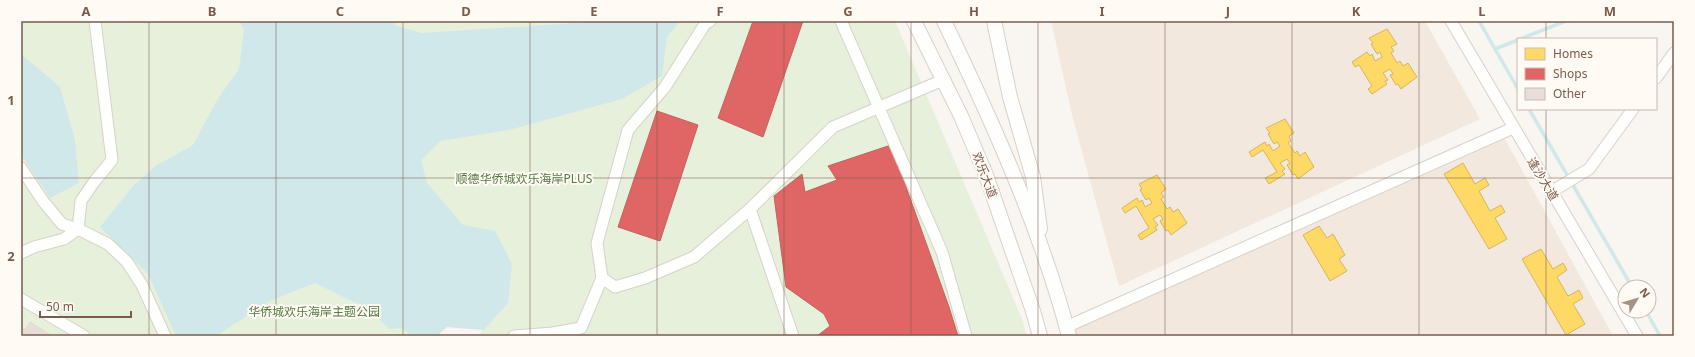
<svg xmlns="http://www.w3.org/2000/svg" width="1695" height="357" font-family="'Noto Sans','Noto Sans SC',sans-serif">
  <rect width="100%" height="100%" fill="#f9f5f0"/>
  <!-- residential -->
  <g fill="#f2e8de">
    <path d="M1051,21H1425L1480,119L1119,286L1073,119Z"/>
    <path d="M1505,139L1613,336H1070L1068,332Z"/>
  </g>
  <!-- green -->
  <path fill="#e7f0db" d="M21,21H895L1022,319L1027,336H21Z"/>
  <!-- water -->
  <g fill="#d0e8ea">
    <path d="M239,21H396L394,25L422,33L607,21H680L667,37L662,76L622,99L509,130L440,141L421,160L427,183L463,225L495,231L512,264L508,303L478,336H413L401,328L390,329L363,305L349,300L315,283L270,301L216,336H176L148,274L100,227L133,186L157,165L193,145L217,100L239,69L244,29Z"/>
    <path d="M21,54L60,87L75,140L79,183L50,198L21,155Z"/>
  </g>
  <!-- pier -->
  <path fill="#f9f5f0" d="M447,327L483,330L478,336H437Z"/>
  <!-- homes -->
  <g fill="#ffd966" stroke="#d7b45e">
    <path d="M1387,29L1397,44L1391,47L1394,51L1391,53L1397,63L1400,61L1403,66L1408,63L1417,77L1401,89L1398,84L1396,85L1390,75L1393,74L1390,69L1383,73L1388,80L1385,81L1387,84L1372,94L1368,89L1372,86L1359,65L1355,67L1352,62L1367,52L1370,56L1372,54L1375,61L1382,57L1380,52L1377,54L1371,44L1373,43L1369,38Z"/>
    <path d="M1285,119L1294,133L1289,136L1291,141L1288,143L1295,153L1297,151L1300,156L1305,152L1314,167L1298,179L1295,174L1293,175L1287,165L1290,163L1287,159L1280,163L1285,169L1282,171L1285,174L1269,184L1265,178L1277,172L1263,150L1252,157L1249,152L1265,142L1267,146L1269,144L1273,151L1280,146L1277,142L1274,144L1268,134L1270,133L1266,128Z"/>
    <path d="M1463,163L1475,184L1485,178L1489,185L1479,191L1490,211L1501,205L1505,212L1495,218L1507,239L1489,249L1444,174Z"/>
    <path d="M1157,175L1166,189L1161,193L1164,197L1161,199L1167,209L1170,207L1173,212L1178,209L1187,223L1171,235L1168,230L1166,231L1160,221L1163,219L1160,215L1153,219L1158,225L1155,227L1157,230L1141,240L1138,235L1149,228L1136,206L1125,213L1122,208L1137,198L1139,202L1142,200L1145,207L1152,203L1149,198L1146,200L1140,190L1142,189L1139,184Z"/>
    <path d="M1319,226L1327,238L1333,234L1345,255L1339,259L1347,271L1330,281L1303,235Z"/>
    <path d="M1541,249L1553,269L1563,263L1567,270L1557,277L1568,296L1579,290L1583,298L1573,304L1585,324L1566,335L1522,259Z"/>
  </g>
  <!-- shops -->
  <g fill="#e06666" stroke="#c1635e">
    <path d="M753,21H803L763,137L718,118Z"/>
    <path d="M657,111L698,125L660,241L618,227Z"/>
    <path d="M891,145L949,307L958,336H817L830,326L824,314L786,287L774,196L802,174L805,192L837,180L828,166Z"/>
  </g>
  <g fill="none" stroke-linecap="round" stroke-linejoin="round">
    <!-- stream -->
    <g stroke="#d0e8ea" stroke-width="3.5">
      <path d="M1479,21L1518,89"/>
      <path d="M1520,39L1566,21"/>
      <path d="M1495,49L1518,40"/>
      <path d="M1529,109L1632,287"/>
      <path d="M1646,311L1660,336"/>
    </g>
  </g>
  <!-- building -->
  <path fill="#e6ded7" stroke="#e2d8d2" d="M30,322L52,336H21V328L25,330Z"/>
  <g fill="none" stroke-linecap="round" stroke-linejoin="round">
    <!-- minor casing -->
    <g stroke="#d7d1cb" stroke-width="13">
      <g id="minor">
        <path d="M710,21L705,24L665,87L628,130L597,243L602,278L615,287L645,278L694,257L750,209L833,127L943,80"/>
        <path d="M841,21L942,252L966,336"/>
        <path d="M1451,21L1637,336"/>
        <path d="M1656,78L1674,53"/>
        <path d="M21,168L43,201L62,224L78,229L108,244L127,262L142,285L165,336"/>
        <path d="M1551,192L1589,169L1633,109"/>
        <path d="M750,209L793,336"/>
        <path d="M21,253L34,247L64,239L78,229L81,201L94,182L112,160L95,21"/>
        <path d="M21,299L84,336"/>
        <path d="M1066,327L1513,128"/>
        <path d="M514,336L553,333L581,328L602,278"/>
      </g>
    </g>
    <!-- tertiary casing -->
    <g stroke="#d7d1cb" stroke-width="16">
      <g id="tertiary">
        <path d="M914,21L961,116L986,175L1033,311L1040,336"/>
        <path d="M944,21C993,123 1040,227 1069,336"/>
        <path d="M994,21L1010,97L1033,177L1040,229"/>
      </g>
    </g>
    <!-- minor -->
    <use href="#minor" stroke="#fefefd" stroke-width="11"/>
    <!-- tertiary -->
    <use href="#tertiary" stroke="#fefefd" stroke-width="14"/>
  </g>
  <!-- grid -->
  <path fill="none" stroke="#7a5c4d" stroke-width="1" stroke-opacity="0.55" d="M149,21V336M276,21V336M403,21V336M530,21V336M657,21V336M784,21V336M911,21V336M1038,21V336M1165,21V336M1292,21V336M1419,21V336M1546,21V39M1546,109V336M21,178H1674"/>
  <g text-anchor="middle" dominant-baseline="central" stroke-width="4" stroke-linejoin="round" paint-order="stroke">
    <!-- street labels -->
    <g font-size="12" fill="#7a5c4d" stroke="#fffaf3">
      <text transform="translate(985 175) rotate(69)">欢乐大道</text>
      <text transform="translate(1543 179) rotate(59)">逢沙大道</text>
    </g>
    <!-- park labels -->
    <g font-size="12" fill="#537a41" stroke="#fffaf3">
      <text x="524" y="178">顺德华侨城欢乐海岸PLUS</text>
      <text x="314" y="311">华侨城欢乐海岸主题公园</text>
    </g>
  </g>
  <!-- border -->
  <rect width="1695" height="357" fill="none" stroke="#fffaf3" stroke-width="44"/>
  <!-- legend -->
  <rect x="1517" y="38" width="140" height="72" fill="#fffaf3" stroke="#cabbb1"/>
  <rect x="1525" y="48" width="20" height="12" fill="#ffd966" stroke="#cabbb1"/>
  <text x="1553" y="58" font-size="12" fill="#7a5c4d">Homes</text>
  <rect x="1525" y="68" width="20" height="12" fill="#e06666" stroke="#cabbb1"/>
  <text x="1553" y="78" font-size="12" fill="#7a5c4d">Shops</text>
  <rect x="1525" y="88" width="20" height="12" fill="#e6ded7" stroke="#cabbb1"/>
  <text x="1553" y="98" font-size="12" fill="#7a5c4d">Other</text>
  <!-- north arrow -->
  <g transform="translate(1637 299) rotate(52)"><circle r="19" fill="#fffaf3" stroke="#cabbb1"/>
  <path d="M0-3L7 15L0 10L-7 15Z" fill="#a69286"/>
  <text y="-6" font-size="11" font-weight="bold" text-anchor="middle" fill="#7a5c4d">N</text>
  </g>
  <!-- scale -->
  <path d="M40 311v6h91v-6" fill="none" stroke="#7a5c4d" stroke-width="2"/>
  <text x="46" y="311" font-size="12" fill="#7a5c4d" stroke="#fffaf3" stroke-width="3" paint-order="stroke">50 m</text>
  <rect x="22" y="22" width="1651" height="313" fill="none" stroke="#7a5c4d" stroke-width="1.5"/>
  <g font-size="13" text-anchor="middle" font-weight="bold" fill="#7a5c4d">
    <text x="86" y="16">A</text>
    <text x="212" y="16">B</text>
    <text x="340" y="16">C</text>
    <text x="466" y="16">D</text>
    <text x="594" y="16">E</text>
    <text x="720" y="16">F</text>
    <text x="848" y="16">G</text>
    <text x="974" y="16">H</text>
    <text x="1102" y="16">I</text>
    <text x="1228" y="16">J</text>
    <text x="1356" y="16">K</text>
    <text x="1482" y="16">L</text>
    <text x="1610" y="16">M</text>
    <text x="11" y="105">1</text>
    <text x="11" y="261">2</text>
  </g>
</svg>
